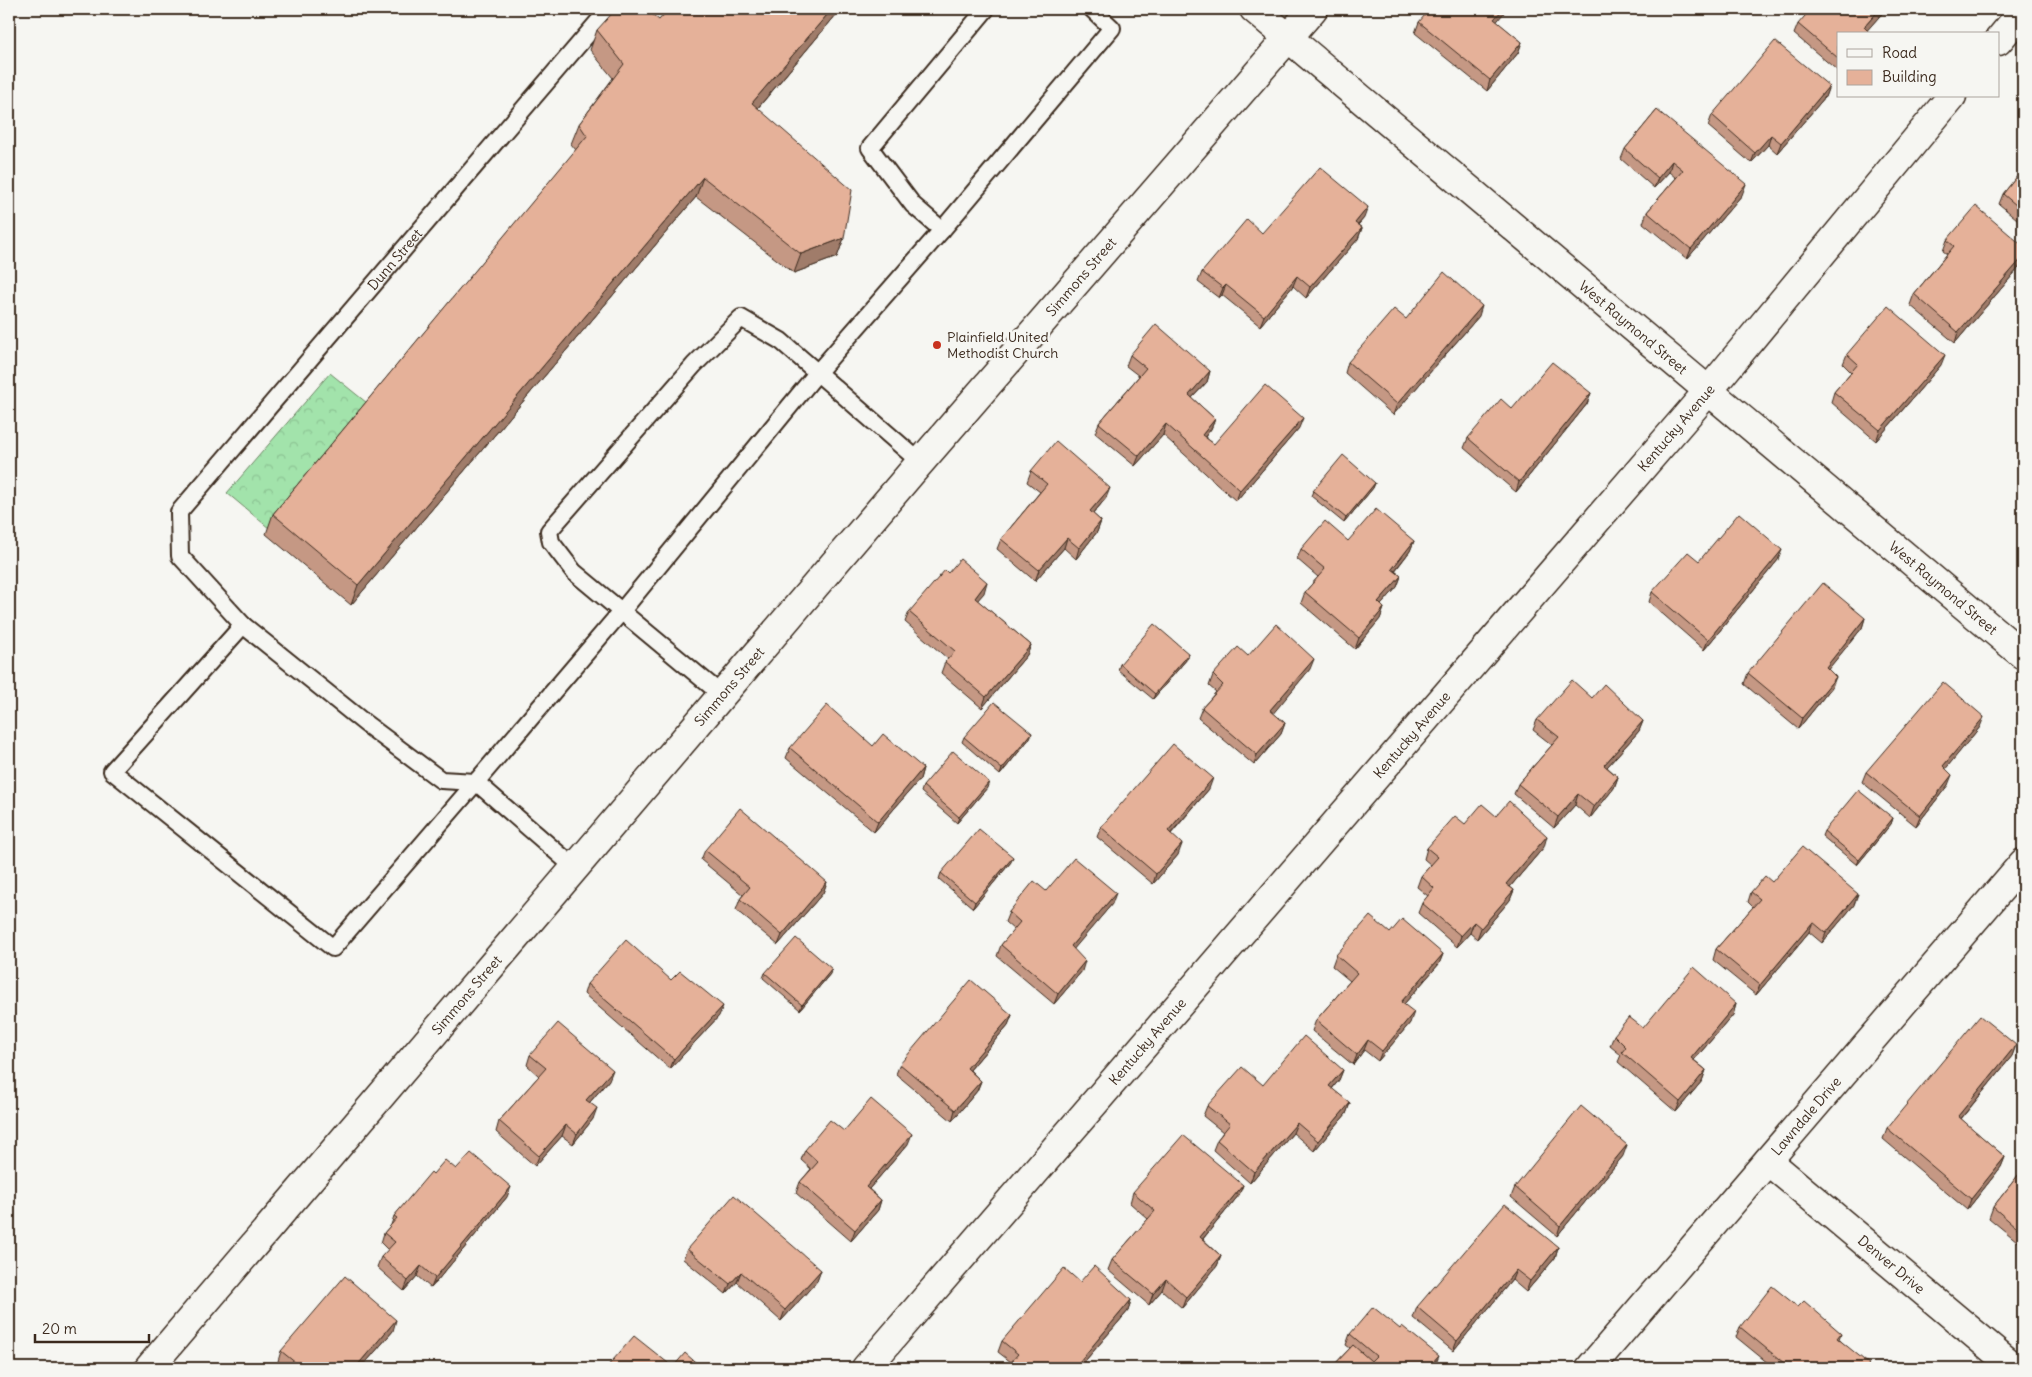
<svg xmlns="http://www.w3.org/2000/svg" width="2032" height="1377" font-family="Delius,sans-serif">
  <defs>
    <pattern id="forest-crowns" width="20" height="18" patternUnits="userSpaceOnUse" patternTransform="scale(1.25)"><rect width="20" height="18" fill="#a2e3ab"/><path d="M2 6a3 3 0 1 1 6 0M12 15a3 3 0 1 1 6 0" fill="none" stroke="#8cc393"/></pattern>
  </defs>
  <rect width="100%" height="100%" fill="#f6f6f2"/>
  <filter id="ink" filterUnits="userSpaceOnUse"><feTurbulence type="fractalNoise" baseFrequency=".02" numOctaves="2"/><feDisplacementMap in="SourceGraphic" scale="10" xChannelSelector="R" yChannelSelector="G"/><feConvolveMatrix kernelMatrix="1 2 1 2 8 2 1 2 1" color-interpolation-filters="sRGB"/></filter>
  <g filter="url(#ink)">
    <!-- forest -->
    <path fill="url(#forest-crowns)" stroke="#6e8664" d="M330,373L372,407L270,529L227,493Z"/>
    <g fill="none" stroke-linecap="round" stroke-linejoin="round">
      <!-- service casing -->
      <g stroke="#3b2a1e" stroke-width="20">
        <g id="service">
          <path d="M942,230L1112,28L1092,9"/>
          <path d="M243,625L366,724L441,780L476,782"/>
          <path d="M722,695L574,572L551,542L549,531L694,365L741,318L781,341L920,462"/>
          <path id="s1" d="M476,782L333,948L112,771L243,625L180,556L179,512L609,9"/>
          <path d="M575,868L476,782L621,612L817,373L942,230L913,205L870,148L986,9"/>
        </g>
      </g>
      <!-- minor casing -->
      <g stroke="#3b2a1e" stroke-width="31">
        <g id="minor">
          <path id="s2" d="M1254,9L2023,655"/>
          <path d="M1998,41L2023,11"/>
          <path id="s3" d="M1768,1161L2015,1368"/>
          <path id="s4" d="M149,1368L912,472L1313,9"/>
          <path id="s5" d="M866,1368L1709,390L1952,96"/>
          <path id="s6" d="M1590,1368L2023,863"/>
        </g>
      </g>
      <!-- service -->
      <use href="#service" stroke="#f6f6f2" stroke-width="16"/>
      <!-- minor -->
      <use href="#minor" stroke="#f6f6f2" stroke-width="28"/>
    </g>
    <!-- wall -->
    <g fill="#c59884" stroke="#3b2a1e">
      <path d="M669,9H841L758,108L844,238L837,257L794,273L696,197L351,605L266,534L273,514L576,150L571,144L579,124L613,78L590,50L597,30L659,20Z"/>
      <path d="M1886,9L1867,30L1838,34V71L1794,34L1798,24Z"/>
      <path d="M1419,22H1497L1522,42L1518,53L1487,91L1415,33Z"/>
      <path d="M1829,86L1825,97L1777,153L1768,145L1751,163L1708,126L1712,115Z"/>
      <path d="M1657,110L1742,195L1687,259L1643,223L1647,212L1676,178L1669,172L1654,188L1621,159L1625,149Z"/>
      <path d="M2023,169V224L1999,204L2003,194Z"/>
      <path d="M1364,218L1358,225L1362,228L1358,239L1306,298L1293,286L1260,326L1222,295L1219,298L1198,282L1202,272L1262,233Z"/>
      <path d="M1947,240L2023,246V263L1955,343L1910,305L1914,294L1947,254L1943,251Z"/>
      <path d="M1479,316L1393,415L1345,373L1348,362L1406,319Z"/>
      <path d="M1847,354L1941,365L1876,441L1831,402L1834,392L1851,372L1843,364Z"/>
      <path d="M1130,355L1210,371L1207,382L1192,398L1215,419L1211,429L1205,437L1214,444L1299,428L1236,501L1163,435L1135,466L1095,433L1099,423L1139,376L1126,366Z"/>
      <path d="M1591,393L1587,404L1516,492L1464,448L1468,438L1512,409Z"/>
      <path d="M1031,471L1106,498L1093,514L1101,521L1097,532L1076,559L1064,548L1035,581L997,549L1001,539L1040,492L1027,482Z"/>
      <path d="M1375,483L1373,488L1344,523L1311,496L1313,491Z"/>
      <path d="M1348,541H1414L1410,551L1395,571L1401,576L1397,587L1381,605L1384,608L1380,619L1355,649L1301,603L1305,592L1318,577L1297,559L1301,549Z"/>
      <path d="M1778,560L1704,650L1649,602L1652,592L1699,561Z"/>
      <path d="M948,573L984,593L977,600L1031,645L1027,655L982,708L941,673L945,662L948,659L905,622L909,612Z"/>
      <path d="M1865,618L1862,628L1828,669L1832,687L1798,729L1744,684L1748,673Z"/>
      <path d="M1189,654L1187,659L1153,699L1118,670L1120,664Z"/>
      <path d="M1248,656L1310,669L1273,713L1285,723L1281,734L1254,765L1198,718L1202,708L1216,692L1209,686L1213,675Z"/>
      <path d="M1592,698L1643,721L1639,731L1607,767L1618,777L1614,788L1590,818L1575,805L1554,828L1514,794L1518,784L1552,745L1533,730L1537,720Z"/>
      <path d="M1980,727L1945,769L1948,785L1916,826L1862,782L1866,772Z"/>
      <path d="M964,737L1030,738L1000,775L962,742Z"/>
      <path d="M873,746L923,768L920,779L874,832L786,758L790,748Z"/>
      <path d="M923,786L987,788L957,823L921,792Z"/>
      <path d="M1209,789L1171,834L1178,855L1153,884L1097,837L1101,827Z"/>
      <path d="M1496,816L1544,847L1510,887L1514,890L1510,900L1477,939L1470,933L1457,947L1418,913L1422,903L1428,896L1417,887L1421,876L1431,865L1424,859L1427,848L1465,824Z"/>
      <path d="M1893,818L1891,824L1857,865L1822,836L1824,831Z"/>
      <path d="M705,850L827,882L823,893L778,945L736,910L740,899L743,895L701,860Z"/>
      <path d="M1011,862L973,908L939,879L941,873Z"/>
      <path d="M1772,882L1854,905L1822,943L1809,932L1756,995L1713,960L1716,949L1753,907L1748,902L1751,892Z"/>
      <path d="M1046,891L1112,904L1073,949L1082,971L1054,1004L997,956L1001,945L1014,930L1005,922L1009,912Z"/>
      <path d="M1390,933L1443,954L1439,964L1404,1004L1410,1023L1378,1061L1364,1050L1353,1065L1312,1031L1316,1020L1350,981L1332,966L1336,955Z"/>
      <path d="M765,973L830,974L800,1010L763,978Z"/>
      <path d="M671,980L719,1016L670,1069L584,994L587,984Z"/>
      <path d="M1736,1004L1733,1015L1694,1060L1706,1070L1702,1081L1676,1112L1618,1062L1621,1055L1610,1046L1614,1035Z"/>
      <path d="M1012,1015L1008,1025L970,1070L981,1081L977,1091L952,1121L896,1074L900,1064Z"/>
      <path d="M2016,1045L2012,1056L1961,1119L2005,1157L2001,1167L1967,1210L1883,1139L1887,1128Z"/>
      <path d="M530,1055L609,1080L590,1102L593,1119L573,1144L562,1136L535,1166L496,1132L499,1121L539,1076L527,1065Z"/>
      <path d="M1343,1070L1339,1080L1332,1089L1350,1103L1346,1114L1314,1151L1293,1133L1250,1183L1213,1150L1217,1140L1223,1132L1203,1116L1207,1106L1263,1085Z"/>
      <path d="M908,1144L869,1189L881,1200L878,1210L851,1241L796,1193L800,1182L811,1169L801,1160L805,1150Z"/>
      <path d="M1623,1156L1557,1236L1511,1197L1515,1187Z"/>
      <path d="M456,1169L507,1197L431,1288L417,1276L404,1291L377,1267L381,1257L388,1250L381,1243L384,1233L391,1225L394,1216L433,1174Z"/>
      <path d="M2023,1169V1246L1989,1218L1993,1207Z"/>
      <path d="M1243,1185L1239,1195L1203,1239L1221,1256L1217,1266L1182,1308L1162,1290L1149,1305L1108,1270L1112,1260L1148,1219L1130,1203L1133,1192Z"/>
      <path d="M1558,1247L1555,1258L1526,1292L1512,1280L1453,1351L1413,1318L1417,1307Z"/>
      <path d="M687,1249L821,1270L817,1281L781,1321L737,1282L726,1294L683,1259Z"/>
      <path d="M1080,1282L1131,1300L1128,1311L1079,1368H1006L1011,1362L998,1352L1002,1341Z"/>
      <path d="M1798,1307L1841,1333L1839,1339L1868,1368H1774L1736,1337L1740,1327Z"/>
      <path d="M393,1331L361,1368H286L278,1361L281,1351Z"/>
      <path d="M1350,1334L1435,1366L1433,1368H1333L1334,1365L1350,1348L1346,1345Z"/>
    </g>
    <!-- shaded-wall -->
    <g fill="#a07c6b" stroke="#3b2a1e">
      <path d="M832,9H841L745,123L752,103Z"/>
      <path d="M1503,9H1507L1490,30L1494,19Z"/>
      <path d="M1880,9H1886L1864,34V27Z"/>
      <path d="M1522,42L1518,53L1487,91L1490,80Z"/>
      <path d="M1829,86L1825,97L1777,153L1781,143Z"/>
      <path d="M1771,135L1768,145L1751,163L1755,153Z"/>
      <path d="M1672,161L1669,172L1654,188L1658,178Z"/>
      <path d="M703,177L696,197L351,605L358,585Z"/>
      <path d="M1746,184L1742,195L1687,259L1691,249Z"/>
      <path d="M1368,207L1364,218L1351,233L1355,223Z"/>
      <path d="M1362,228L1358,239L1306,298L1310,287Z"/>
      <path d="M844,238L837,257L794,273L801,254Z"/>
      <path d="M2023,257V263L1955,343L1958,332Z"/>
      <path d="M1297,276L1293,286L1260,326L1264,316Z"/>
      <path d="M1226,285L1222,295L1219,298L1223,288Z"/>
      <path d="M1482,306L1479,316L1393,415L1397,404Z"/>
      <path d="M1945,355L1941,365L1876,441L1880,430Z"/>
      <path d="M1210,371L1207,382L1185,405L1189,395Z"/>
      <path d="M1591,393L1587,404L1516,492L1519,482Z"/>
      <path d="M1303,418L1299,428L1236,501L1240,490Z"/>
      <path d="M1215,419L1211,429L1198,445L1202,435Z"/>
      <path d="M1166,424L1163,435L1135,466L1139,456Z"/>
      <path d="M1375,483L1373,488L1344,523L1346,518Z"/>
      <path d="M1110,488L1106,498L1086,522L1090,511Z"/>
      <path d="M1101,521L1097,532L1076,559L1079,548Z"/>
      <path d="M1067,538L1064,548L1035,581L1039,570Z"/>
      <path d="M1414,541L1410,551L1388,579L1392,569Z"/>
      <path d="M1782,550L1778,560L1704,650L1708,640Z"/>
      <path d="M1401,576L1397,587L1374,613L1378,602Z"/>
      <path d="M987,582L984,593L971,608L975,598Z"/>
      <path d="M1384,608L1380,619L1355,649L1359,638Z"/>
      <path d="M1865,618L1862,628L1822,677L1826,667Z"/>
      <path d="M1031,645L1027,655L982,708L986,697Z"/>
      <path d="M1189,654L1187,659L1153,699L1155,694Z"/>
      <path d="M1314,659L1310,669L1267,721L1270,710Z"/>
      <path d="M1836,677L1832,687L1798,729L1802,718Z"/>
      <path d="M1984,717L1980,727L1939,777L1943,766Z"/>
      <path d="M1643,721L1639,731L1600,775L1604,765Z"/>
      <path d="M1285,723L1281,734L1254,765L1257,755Z"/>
      <path d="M1032,733L1030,738L1000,775L1002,769Z"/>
      <path d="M923,768L920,779L874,832L878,822Z"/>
      <path d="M1952,775L1948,785L1916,826L1920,816Z"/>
      <path d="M1618,777L1614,788L1590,818L1594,807Z"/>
      <path d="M1213,778L1209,789L1164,841L1168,831Z"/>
      <path d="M989,782L987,788L957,823L959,817Z"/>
      <path d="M1578,794L1575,805L1554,828L1558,817Z"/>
      <path d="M1893,818L1891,824L1857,865L1859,860Z"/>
      <path d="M1547,836L1544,847L1503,895L1506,884Z"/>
      <path d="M1182,844L1178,855L1153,884L1156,874Z"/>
      <path d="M1013,857L1011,862L973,908L975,902Z"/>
      <path d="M827,882L823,893L778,945L782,935Z"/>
      <path d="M1514,890L1510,900L1477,939L1481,928Z"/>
      <path d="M1116,893L1112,904L1067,957L1071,946Z"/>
      <path d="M1858,894L1854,905L1822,943L1826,933Z"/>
      <path d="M1474,922L1470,933L1457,947L1461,936Z"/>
      <path d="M1813,922L1809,932L1756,995L1760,985Z"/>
      <path d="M1443,954L1439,964L1397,1012L1401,1002Z"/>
      <path d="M1085,961L1082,971L1054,1004L1058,994Z"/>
      <path d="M832,969L830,974L800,1010L802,1005Z"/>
      <path d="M1736,1004L1733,1015L1687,1068L1691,1058Z"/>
      <path d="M723,1006L719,1016L670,1069L674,1059Z"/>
      <path d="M1414,1012L1410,1023L1378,1061L1382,1051Z"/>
      <path d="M1012,1015L1008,1025L963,1078L967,1068Z"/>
      <path d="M1368,1040L1364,1050L1353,1065L1357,1055Z"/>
      <path d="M2016,1045L2012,1056L1954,1127L1958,1116Z"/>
      <path d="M613,1070L609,1080L583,1110L586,1100Z"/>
      <path d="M1343,1070L1339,1080L1325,1097L1329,1086Z"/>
      <path d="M1706,1070L1702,1081L1676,1112L1680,1102Z"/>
      <path d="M981,1081L977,1091L952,1121L955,1110Z"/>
      <path d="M1350,1103L1346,1114L1314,1151L1318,1141Z"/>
      <path d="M597,1108L593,1119L573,1144L577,1134Z"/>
      <path d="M1297,1123L1293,1133L1250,1183L1254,1172Z"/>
      <path d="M566,1125L562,1136L535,1166L539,1156Z"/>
      <path d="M912,1134L908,1144L862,1197L866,1187Z"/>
      <path d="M1627,1145L1623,1156L1557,1236L1560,1226Z"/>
      <path d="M2005,1157L2001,1167L1967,1210L1971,1199Z"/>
      <path d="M1243,1185L1239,1195L1196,1247L1200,1237Z"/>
      <path d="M511,1187L507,1197L431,1288L435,1278Z"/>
      <path d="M881,1200L878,1210L851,1241L855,1230Z"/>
      <path d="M1558,1247L1555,1258L1526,1292L1530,1281Z"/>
      <path d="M1221,1256L1217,1266L1182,1308L1186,1297Z"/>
      <path d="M421,1266L417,1276L404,1291L408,1281Z"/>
      <path d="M821,1270L817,1281L781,1321L785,1310Z"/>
      <path d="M1516,1270L1512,1280L1453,1351L1457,1341Z"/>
      <path d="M741,1272L737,1282L726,1294L730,1284Z"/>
      <path d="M1166,1279L1162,1290L1149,1305L1153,1294Z"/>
      <path d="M1131,1300L1128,1311L1079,1368H1074Z"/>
      <path d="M396,1320L393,1331L361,1368H355Z"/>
      <path d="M1439,1356L1435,1366L1433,1368H1428Z"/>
    </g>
    <!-- building -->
    <g fill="#e5b199" stroke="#3b2a1e">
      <path d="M616,9H646L659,20L669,9H832L752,103L852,190L844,238L801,254L703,177L358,585L273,514L587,136L579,124L624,64L597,30Z"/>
      <path d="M1430,9H1503L1494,19L1522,42L1490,80L1419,22Z"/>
      <path d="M1811,9H1880L1864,27L1871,34H1838V58L1798,24Z"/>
      <path d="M1775,41L1829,86L1781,143L1771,135L1755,153L1712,115Z"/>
      <path d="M1657,110L1746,184L1691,249L1647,212L1683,170L1672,161L1658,178L1625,149Z"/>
      <path d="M1320,167L1368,207L1355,223L1362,228L1310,287L1297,276L1264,316L1226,285L1223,288L1202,272L1247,219L1262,233Z"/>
      <path d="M2023,169V211L2003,194Z"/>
      <path d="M1976,206L2023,246V257L1958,332L1914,294L1954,246L1947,240Z"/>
      <path d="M1444,272L1482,306L1397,404L1348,362L1394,309L1406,319Z"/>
      <path d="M1888,306L1945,355L1880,430L1834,392L1858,364L1847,354Z"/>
      <path d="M1156,324L1210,371L1189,395L1215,419L1202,435L1214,444L1265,385L1303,418L1240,490L1166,424L1139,456L1099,423L1146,368L1130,355Z"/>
      <path d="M1552,362L1591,393L1519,482L1468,438L1501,399L1512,409Z"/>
      <path d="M1056,441L1110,488L1090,511L1101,521L1079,548L1067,538L1039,570L1001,539L1047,484L1031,471Z"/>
      <path d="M1343,455L1375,483L1346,518L1313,491Z"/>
      <path d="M1376,509L1414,541L1392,569L1401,576L1378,602L1384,608L1359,638L1305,592L1325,569L1301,549L1325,521L1348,541Z"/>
      <path d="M1739,513L1782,550L1708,640L1652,592L1688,552L1699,561Z"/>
      <path d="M960,559L987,582L975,598L1031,645L986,697L945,662L955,651L909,612L945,570L948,573Z"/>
      <path d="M1823,583L1865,618L1826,667L1836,677L1802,718L1748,673Z"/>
      <path d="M1154,624L1189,654L1155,694L1120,664Z"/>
      <path d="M1276,624L1314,659L1270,710L1285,723L1257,755L1202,708L1223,685L1213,675L1238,647L1248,656Z"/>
      <path d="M1572,680L1592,698L1604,684L1643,721L1604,765L1618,777L1594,807L1578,794L1558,817L1518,784L1559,737L1537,720Z"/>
      <path d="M1943,682L1984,717L1943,766L1952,775L1920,816L1866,772Z"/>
      <path d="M994,702L1032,733L1002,769L964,737Z"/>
      <path d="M827,705L873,746L883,734L923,768L878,822L790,748Z"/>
      <path d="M1173,744L1213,778L1168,831L1182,844L1156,874L1101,827Z"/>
      <path d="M953,751L989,782L959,817L923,786Z"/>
      <path d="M1858,790L1893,818L1859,860L1824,831Z"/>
      <path d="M1509,801L1547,836L1506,884L1514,890L1481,928L1474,922L1461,936L1422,903L1434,888L1421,876L1438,857L1427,848L1455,816L1465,824L1482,804L1496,816Z"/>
      <path d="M740,808L827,882L782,935L740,899L750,887L705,850Z"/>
      <path d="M979,829L1013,857L975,902L941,873Z"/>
      <path d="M1802,847L1858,894L1826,933L1813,922L1760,985L1716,949L1760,899L1751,892L1765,876L1772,882Z"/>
      <path d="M1074,858L1116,893L1071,946L1085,961L1058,994L1001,945L1020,922L1009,912L1034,881L1046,891Z"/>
      <path d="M1370,916L1390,933L1402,919L1443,954L1401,1002L1414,1012L1382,1051L1368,1040L1357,1055L1316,1020L1357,973L1336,955Z"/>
      <path d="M796,938L832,969L802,1005L765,973Z"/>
      <path d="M626,940L671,980L680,971L723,1006L674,1059L587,984Z"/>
      <path d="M1694,967L1736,1004L1691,1058L1706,1070L1680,1102L1622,1052L1626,1047L1614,1035L1629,1017L1643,1028Z"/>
      <path d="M971,980L1012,1015L967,1068L981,1081L955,1110L900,1064Z"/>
      <path d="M1980,1016L2016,1045L1958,1116L2005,1157L1971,1199L1887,1128Z"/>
      <path d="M558,1023L613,1070L586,1100L597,1108L577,1134L566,1125L539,1156L499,1121L546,1068L530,1055Z"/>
      <path d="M1304,1036L1343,1070L1329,1086L1350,1103L1318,1141L1297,1123L1254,1172L1217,1140L1230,1124L1207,1106L1242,1067L1263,1085Z"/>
      <path d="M871,1099L912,1134L866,1187L881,1200L855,1230L800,1182L818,1162L805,1150L830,1120L844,1131Z"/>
      <path d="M1581,1106L1627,1145L1560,1226L1515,1187Z"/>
      <path d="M1183,1135L1243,1185L1200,1237L1221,1256L1186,1297L1166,1279L1153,1294L1112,1260L1155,1211L1133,1192Z"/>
      <path d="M471,1153L511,1187L435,1278L421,1266L408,1281L381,1257L395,1242L384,1233L397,1218L394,1216L431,1172L433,1174L445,1160L456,1169Z"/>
      <path d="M2023,1169V1233L1993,1207Z"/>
      <path d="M734,1195L821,1270L785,1310L741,1272L730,1284L687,1249Z"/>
      <path d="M1505,1204L1558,1247L1530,1281L1516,1270L1457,1341L1417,1307Z"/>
      <path d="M1094,1266L1131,1300L1074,1368H1006L1018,1354L1002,1341L1064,1268L1080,1282Z"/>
      <path d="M345,1276L396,1320L355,1368H302L281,1351Z"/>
      <path d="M1772,1286L1798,1307L1804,1301L1841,1333L1837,1338L1869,1364L1866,1368H1790L1740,1327Z"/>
      <path d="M1373,1307L1400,1329L1402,1326L1439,1356L1428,1368H1337L1334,1365L1353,1345L1371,1361L1376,1356L1350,1334Z"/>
      <path d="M634,1336L673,1367L685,1353L702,1368H606Z"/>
    </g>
  </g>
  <!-- markers -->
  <circle fill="#c8321e" stroke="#f6f6f2" stroke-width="2" cx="937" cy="345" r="5"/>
  <g text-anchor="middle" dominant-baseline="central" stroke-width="5" stroke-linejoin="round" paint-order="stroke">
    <!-- street labels -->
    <g font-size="14" fill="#3b2a1e" stroke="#f6f6f2">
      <text stroke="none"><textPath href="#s1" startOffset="1168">Dunn Street</textPath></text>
      <text stroke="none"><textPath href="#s4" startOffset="1435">Simmons Street</textPath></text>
      <text stroke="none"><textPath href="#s2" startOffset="495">West Raymond Street</textPath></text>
      <text stroke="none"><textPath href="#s5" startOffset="1241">Kentucky Avenue</textPath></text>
      <text stroke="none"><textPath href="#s2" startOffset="900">West Raymond Street</textPath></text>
      <text stroke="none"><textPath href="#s4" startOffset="895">Simmons Street</textPath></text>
      <text stroke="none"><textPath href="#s5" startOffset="836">Kentucky Avenue</textPath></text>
      <text stroke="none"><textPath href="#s4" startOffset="490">Simmons Street</textPath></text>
      <text stroke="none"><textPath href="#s5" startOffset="431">Kentucky Avenue</textPath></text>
      <text stroke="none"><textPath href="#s6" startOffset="332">Lawndale Drive</textPath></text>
      <text stroke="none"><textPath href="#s3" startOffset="161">Denver Drive</textPath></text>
    </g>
    <!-- poi labels -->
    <g font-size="14" fill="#3b2a1e" stroke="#f6f6f2" text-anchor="start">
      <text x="947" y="337">Plainfield United<tspan x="947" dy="16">Methodist Church</tspan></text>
    </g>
  </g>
  <!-- margin -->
  <rect width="2032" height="1377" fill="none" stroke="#f6f6f2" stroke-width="30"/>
  <rect x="15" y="15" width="2002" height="1347" fill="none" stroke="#3b2a1e" stroke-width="2" filter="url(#ink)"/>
  <!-- legend -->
  <rect x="1837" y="32" width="162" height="65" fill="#f6f6f2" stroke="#aba49d"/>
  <rect x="1847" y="49" width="25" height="8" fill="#f6f6f2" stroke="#aba49d"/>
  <text x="1882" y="58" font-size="15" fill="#3b2a1e">Road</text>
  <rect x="1847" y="70" width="25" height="15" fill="#e5b199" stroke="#aba49d"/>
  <text x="1882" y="82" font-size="15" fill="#3b2a1e">Building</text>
  <!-- scale -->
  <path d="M35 1334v8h114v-8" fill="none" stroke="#3b2a1e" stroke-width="2.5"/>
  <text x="42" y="1334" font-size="15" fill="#3b2a1e" stroke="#f6f6f2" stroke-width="4" paint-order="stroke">20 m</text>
</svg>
